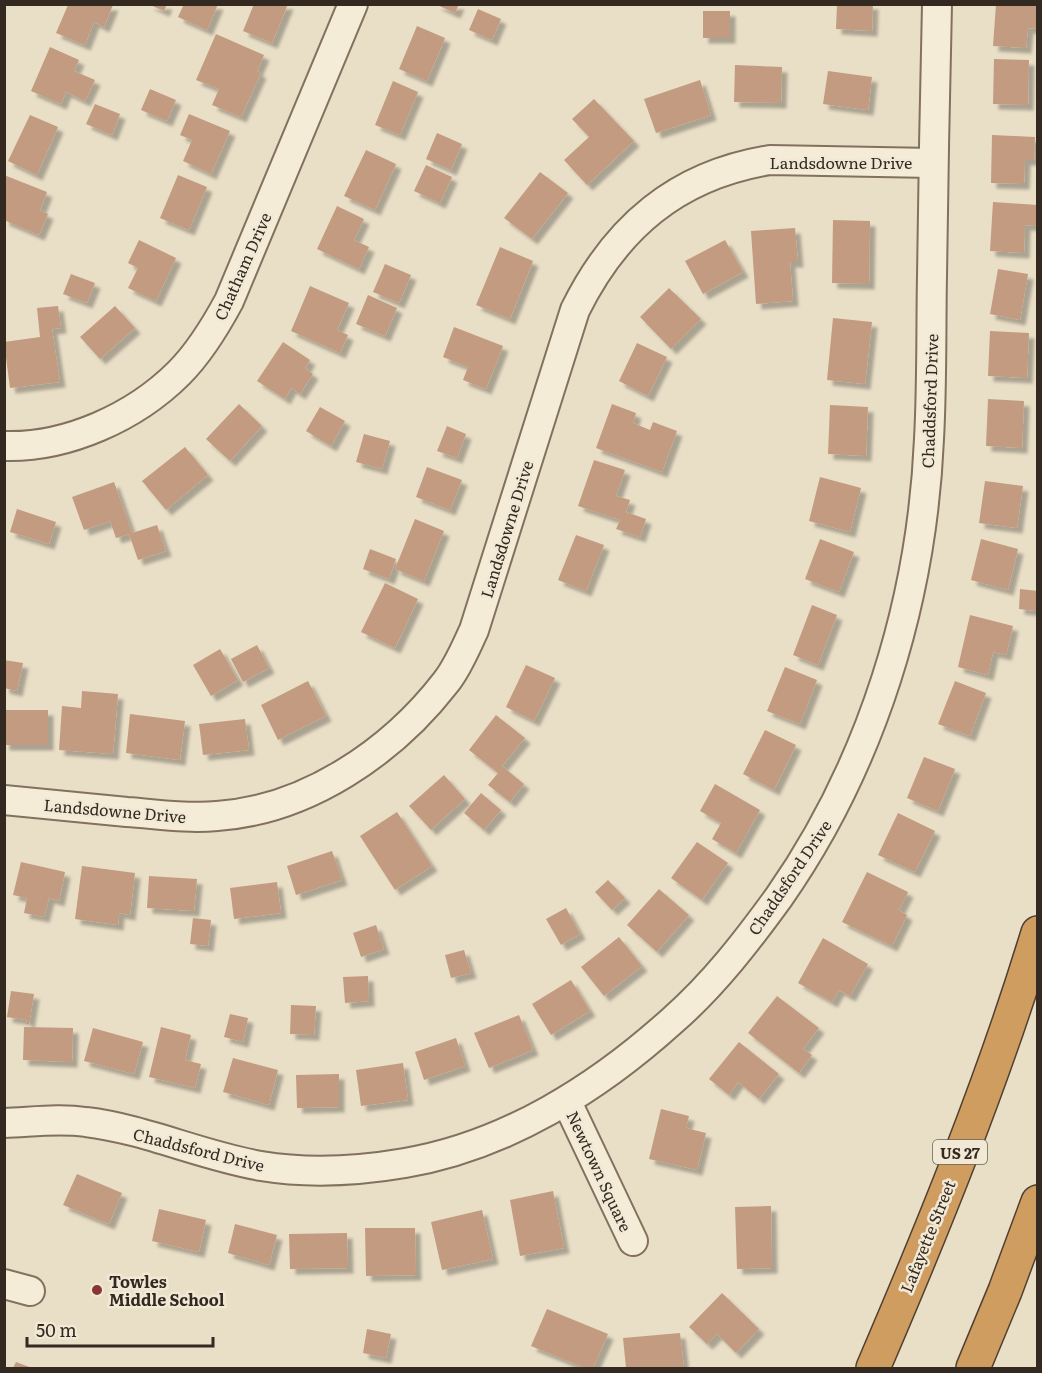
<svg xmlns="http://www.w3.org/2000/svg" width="1042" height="1373" font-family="Literata,serif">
  <defs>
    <filter id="shadow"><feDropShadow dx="5.5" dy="5.5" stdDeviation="1.5" flood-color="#0004"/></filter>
  </defs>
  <rect width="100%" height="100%" fill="#e9dec6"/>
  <!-- building -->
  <g fill="#c39b80" filter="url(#shadow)">
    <path d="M148,4H167L164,11Z"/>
    <path d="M184,4H218L207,30L178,17Z"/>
    <path d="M254,4H288L272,43L243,31Z"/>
    <path d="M435,4H459L455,13Z"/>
    <path d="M837,4H873L872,31L836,29Z"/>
    <path d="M996,4H1038V29L1028,28L1026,48L993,46Z"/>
    <path d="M68,5H113L104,27L94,22L85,45L56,33Z"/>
    <path d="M478,9L501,19L492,40L469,30Z"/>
    <rect x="703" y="11" width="27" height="27"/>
    <path d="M417,26L445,38L427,81L399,69Z"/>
    <path d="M216,34L264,55L257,71L261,73L241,117L212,105L219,89L196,80Z"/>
    <path d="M50,47L79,60L74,71L95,80L85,101L66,92L61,104L31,91Z"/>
    <path d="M994,59L1029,60L1028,105L993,104Z"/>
    <path d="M735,65L782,67L781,103L734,102Z"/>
    <path d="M828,71L872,77L868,110L823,104Z"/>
    <path d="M700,80L711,115L656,133L644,99Z"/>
    <path d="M393,81L418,92L400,135L375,125Z"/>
    <path d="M150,89L176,100L167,121L141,110Z"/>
    <path d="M594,99L634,141L587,185L564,160L589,137L572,119Z"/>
    <path d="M95,104L120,114L112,135L86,124Z"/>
    <path d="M189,114L230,131L211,174L183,161L192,140L180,135Z"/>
    <path d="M30,115L58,127L37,175L8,161Z"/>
    <path d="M437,133L462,144L451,170L426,159Z"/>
    <path d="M992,135L1035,137L1034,160H1025L1024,184L991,183Z"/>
    <path d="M366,150L396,164L375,210L344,196Z"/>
    <path d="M426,165L452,177L440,203L414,191Z"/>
    <path d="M540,172L568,193L532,239L504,218Z"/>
    <path d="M4,175L47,192L40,210L48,214L39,235L4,220Z"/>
    <path d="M178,175L207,187L189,230L160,218Z"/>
    <path d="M993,202L1038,205L1037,226L1025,225L1024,253L990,251Z"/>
    <path d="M337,206L364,219L354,240L369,247L359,269L317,249Z"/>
    <path d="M833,220L870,221L869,284L832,283Z"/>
    <path d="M795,228L798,262H790L793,301L756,304L751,231Z"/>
    <path d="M139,240L176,258L156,301L128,288L138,268L128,263Z"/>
    <path d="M725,240L743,272L703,294L685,261Z"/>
    <path d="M500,247L533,261L510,319L476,305Z"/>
    <path d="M385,264L411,275L399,303L373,292Z"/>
    <path d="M998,269L1028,274L1020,320L990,314Z"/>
    <path d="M71,274L95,283L87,303L63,294Z"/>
    <path d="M310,286L349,303L337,330L348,335L340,353L291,331Z"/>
    <path d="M669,288L701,319L671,349L640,317Z"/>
    <path d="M368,295L397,308L385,336L356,324Z"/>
    <path d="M58,306L61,328L52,329L60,382L10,388L4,342L40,337L37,308Z"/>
    <path d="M115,306L135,328L100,359L80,337Z"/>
    <path d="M833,318L872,322L865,384L827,380Z"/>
    <path d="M454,327L503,346L486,389L463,380L468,367L443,357Z"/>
    <path d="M990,331L1029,333L1027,378L988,376Z"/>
    <path d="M283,342L310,360L305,368L313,374L300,394L291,388L285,399L257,381Z"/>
    <path d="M637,343L667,357L648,396L619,381Z"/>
    <path d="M988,399L1024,401L1022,448L986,446Z"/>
    <path d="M239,404L262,426L230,461L206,439Z"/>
    <path d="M612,404L636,413L633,423L650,430L653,422L677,431L662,472L596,448Z"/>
    <path d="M830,405L868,407L866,456L828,454Z"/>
    <path d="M320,407L345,421L331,446L306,431Z"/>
    <path d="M447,426L466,434L457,458L437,451Z"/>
    <path d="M364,434L390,441L382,469L356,462Z"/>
    <path d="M185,447L208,475L166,510L142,481Z"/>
    <path d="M594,460L625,470L616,496L630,500L626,512L646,519L640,537L616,529L620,520L578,506Z"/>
    <path d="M427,467L462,480L450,510L416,497Z"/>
    <path d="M820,477L861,488L850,532L809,521Z"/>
    <path d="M985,481L1023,486L1017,528L979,523Z"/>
    <path d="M114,482L132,533L157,525L166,551L138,560L129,534L116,538L110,521L84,530L72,497Z"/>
    <path d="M17,509L56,522L49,544L10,532Z"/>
    <path d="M415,519L444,531L424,581L395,569Z"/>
    <path d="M576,535L604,545L586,591L558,580Z"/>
    <path d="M820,539L854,552L839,592L805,579Z"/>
    <path d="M981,539L1018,549L1008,590L971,580Z"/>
    <path d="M370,549L396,559L389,579L363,569Z"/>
    <path d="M385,583L418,599L395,648L361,632Z"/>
    <path d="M1020,589L1038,591V611L1019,609Z"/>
    <path d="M812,605L837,615L818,665L793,655Z"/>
    <path d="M970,615L1013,626L1006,655L993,652L988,675L958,667Z"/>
    <path d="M257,645L269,668L243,682L231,659Z"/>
    <path d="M220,649L238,680L211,696L193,665Z"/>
    <path d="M4,660L23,663L17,691L4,688Z"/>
    <path d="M526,665L555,678L534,721L506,707Z"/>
    <path d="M785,667L817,680L800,724L767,711Z"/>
    <path d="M308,681L326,716L278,740L261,705Z"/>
    <path d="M955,681L986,693L970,736L938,724Z"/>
    <path d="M82,691L118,694L113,754L59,750L62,706L81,708Z"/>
    <rect x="4" y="710" width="44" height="35"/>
    <path d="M130,714L185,721L180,760L126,753Z"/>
    <path d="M496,715L525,738L502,766L524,784L510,802L488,785L498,773L469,750Z"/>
    <path d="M245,719L249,750L203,755L199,724Z"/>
    <path d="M765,730L796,745L774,790L743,774Z"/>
    <path d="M924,757L955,769L938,811L907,798Z"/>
    <path d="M444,775L465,799L431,830L409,806Z"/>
    <path d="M715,784L760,810L736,853L712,839L721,823L700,811Z"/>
    <path d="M481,793L501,810L484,830L464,813Z"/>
    <path d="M397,812L432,866L395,890L360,836Z"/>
    <path d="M898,813L935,831L915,872L878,855Z"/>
    <path d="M697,842L728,863L702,900L671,878Z"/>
    <path d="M332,851L342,880L296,895L287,866Z"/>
    <path d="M21,862L65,872L59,901L49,898L44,917L24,913L27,898L13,895Z"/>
    <path d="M82,866L135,873L130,915L119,913L118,925L75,919Z"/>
    <path d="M867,872L908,892L899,910L907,915L892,946L842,922Z"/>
    <path d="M149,876L197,879L194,911L147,908Z"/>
    <path d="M608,880L625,898L612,910L595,892Z"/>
    <path d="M277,882L281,913L234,919L230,888Z"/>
    <path d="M659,889L689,915L657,952L627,925Z"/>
    <path d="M566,908L580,934L561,945L546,919Z"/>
    <path d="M193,918L211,920L208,946L190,944Z"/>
    <path d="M376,925L384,949L361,957L353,933Z"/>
    <path d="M619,937L642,966L604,996L581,967Z"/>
    <path d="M823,938L868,964L850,996L839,990L832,1002L798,983Z"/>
    <path d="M464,950L471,973L451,978L445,955Z"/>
    <path d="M368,976L369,1001L345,1003L343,977Z"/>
    <path d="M571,980L590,1011L551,1035L532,1004Z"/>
    <path d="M11,991L34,994L29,1024H26L27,1020L7,1017Z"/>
    <path d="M777,996L819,1028L803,1049L812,1055L799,1073L748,1033Z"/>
    <path d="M291,1005L316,1006L314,1035L290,1034Z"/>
    <path d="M230,1014L248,1018L243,1042L224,1037Z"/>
    <path d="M519,1015L533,1050L489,1068L474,1033Z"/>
    <path d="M24,1027L73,1028L72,1062L23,1060Z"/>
    <path d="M161,1027L191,1035L185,1060L201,1064L195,1088L149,1077Z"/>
    <path d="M93,1028L143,1042L134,1074L84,1061Z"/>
    <path d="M456,1038L465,1066L424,1080L415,1052Z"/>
    <path d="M739,1042L779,1074L759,1099L738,1082L729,1095L709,1079Z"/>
    <path d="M233,1058L278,1070L269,1105L223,1092Z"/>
    <path d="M403,1063L408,1100L361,1106L356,1070Z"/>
    <path d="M339,1074V1107L297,1108L296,1075Z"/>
    <path d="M661,1109L689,1116L686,1128L706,1133L697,1170L649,1159Z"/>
    <path d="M77,1174L122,1193L109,1224L63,1205Z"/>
    <path d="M553,1191L564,1248L520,1256L510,1200Z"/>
    <path d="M771,1206L772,1268L737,1269L735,1207Z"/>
    <path d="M159,1209L206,1220L199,1252L152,1241Z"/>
    <path d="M482,1210L493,1259L442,1270L431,1222Z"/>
    <path d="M235,1224L277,1235L269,1265L228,1253Z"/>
    <path d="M365,1228H415L416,1275L366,1276Z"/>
    <path d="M347,1233L348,1268L290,1269L289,1234Z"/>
    <path d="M722,1293L759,1329L736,1353L717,1334L707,1344L689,1327Z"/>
    <path d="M547,1309L608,1334L593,1368H585L531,1346Z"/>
    <path d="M367,1329L391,1334L386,1358L363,1353Z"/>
    <path d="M680,1333L684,1368H626L623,1338Z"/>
    <path d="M16,1362L32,1368H13Z"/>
  </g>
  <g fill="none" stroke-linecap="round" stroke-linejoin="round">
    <!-- minor casing -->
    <g stroke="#82715e" stroke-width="32">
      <g id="minor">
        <path d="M4,446C67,448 135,417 179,373C200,352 215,327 229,301L353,4"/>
        <path d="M4,800C45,804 86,808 127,812C157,814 187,819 217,816C307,810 392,752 446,682C458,667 466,647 474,630L575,310C616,227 677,175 770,160L933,163"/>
        <path d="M567,1102L633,1241"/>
        <path d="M4,1123C32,1122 59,1118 86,1122C145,1129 202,1156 261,1166C309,1174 358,1171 405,1163C506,1146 598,1088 673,1020C714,984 747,941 779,897C872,764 922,601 929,439C932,385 931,330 932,276C933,185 935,95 937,4"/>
        <path d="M4,1284L30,1291"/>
      </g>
    </g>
    <!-- highway casing -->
    <g stroke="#514031" stroke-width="36">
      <g id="highway">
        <path d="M873,1368C934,1226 993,1081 1038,933"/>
        <path d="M973,1368L1005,1291L1038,1202"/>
      </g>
    </g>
    <!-- minor -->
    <use href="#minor" stroke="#f5ecd8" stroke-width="28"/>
    <!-- highway -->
    <use href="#highway" stroke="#cf9d60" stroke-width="33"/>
  </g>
  <!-- markers -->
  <circle fill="#8b3436" stroke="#f1e9d5" stroke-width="2" cx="97" cy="1290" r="6"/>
  <g text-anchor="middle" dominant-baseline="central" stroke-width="5" stroke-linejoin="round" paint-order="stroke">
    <!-- shield labels -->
    <rect fill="#f1e9d5" stroke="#6d6356" stroke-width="1.5" x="933" y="1140" width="54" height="24" rx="4.5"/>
    <g font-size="15" font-weight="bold" fill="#342920">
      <text x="960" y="1152">US 27</text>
    </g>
    <!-- street labels -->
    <g font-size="16" fill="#342920" stroke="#f1e9d5">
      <text x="841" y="162">Landsdowne Drive</text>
      <text transform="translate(242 266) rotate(-66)">Chatham Drive</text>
      <text transform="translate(929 401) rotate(-88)">Chaddsford Drive</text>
      <text transform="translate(506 529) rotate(-73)">Landsdowne Drive</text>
      <text transform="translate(115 810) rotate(5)">Landsdowne Drive</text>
      <text transform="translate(789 877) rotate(-56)">Chaddsford Drive</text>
      <text transform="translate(199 1149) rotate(14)">Chaddsford Drive</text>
      <text transform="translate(600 1171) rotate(65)">Newtown Square</text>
      <text transform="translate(927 1236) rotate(-68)">Lafayette Street</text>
    </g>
    <!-- poi labels -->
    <g font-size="16" font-weight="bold" fill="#342920" stroke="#f1e9d5" text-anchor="start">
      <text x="109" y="1281">Towles<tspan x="109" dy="18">Middle School</tspan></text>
    </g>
  </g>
  <!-- border -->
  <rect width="1042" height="1373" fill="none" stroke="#342920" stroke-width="12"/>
  <!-- scale -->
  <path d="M27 1337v9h186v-9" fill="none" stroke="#342920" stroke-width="3"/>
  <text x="36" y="1337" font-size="18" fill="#342920" stroke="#f1e9d5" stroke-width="4.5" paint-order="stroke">50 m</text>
</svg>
